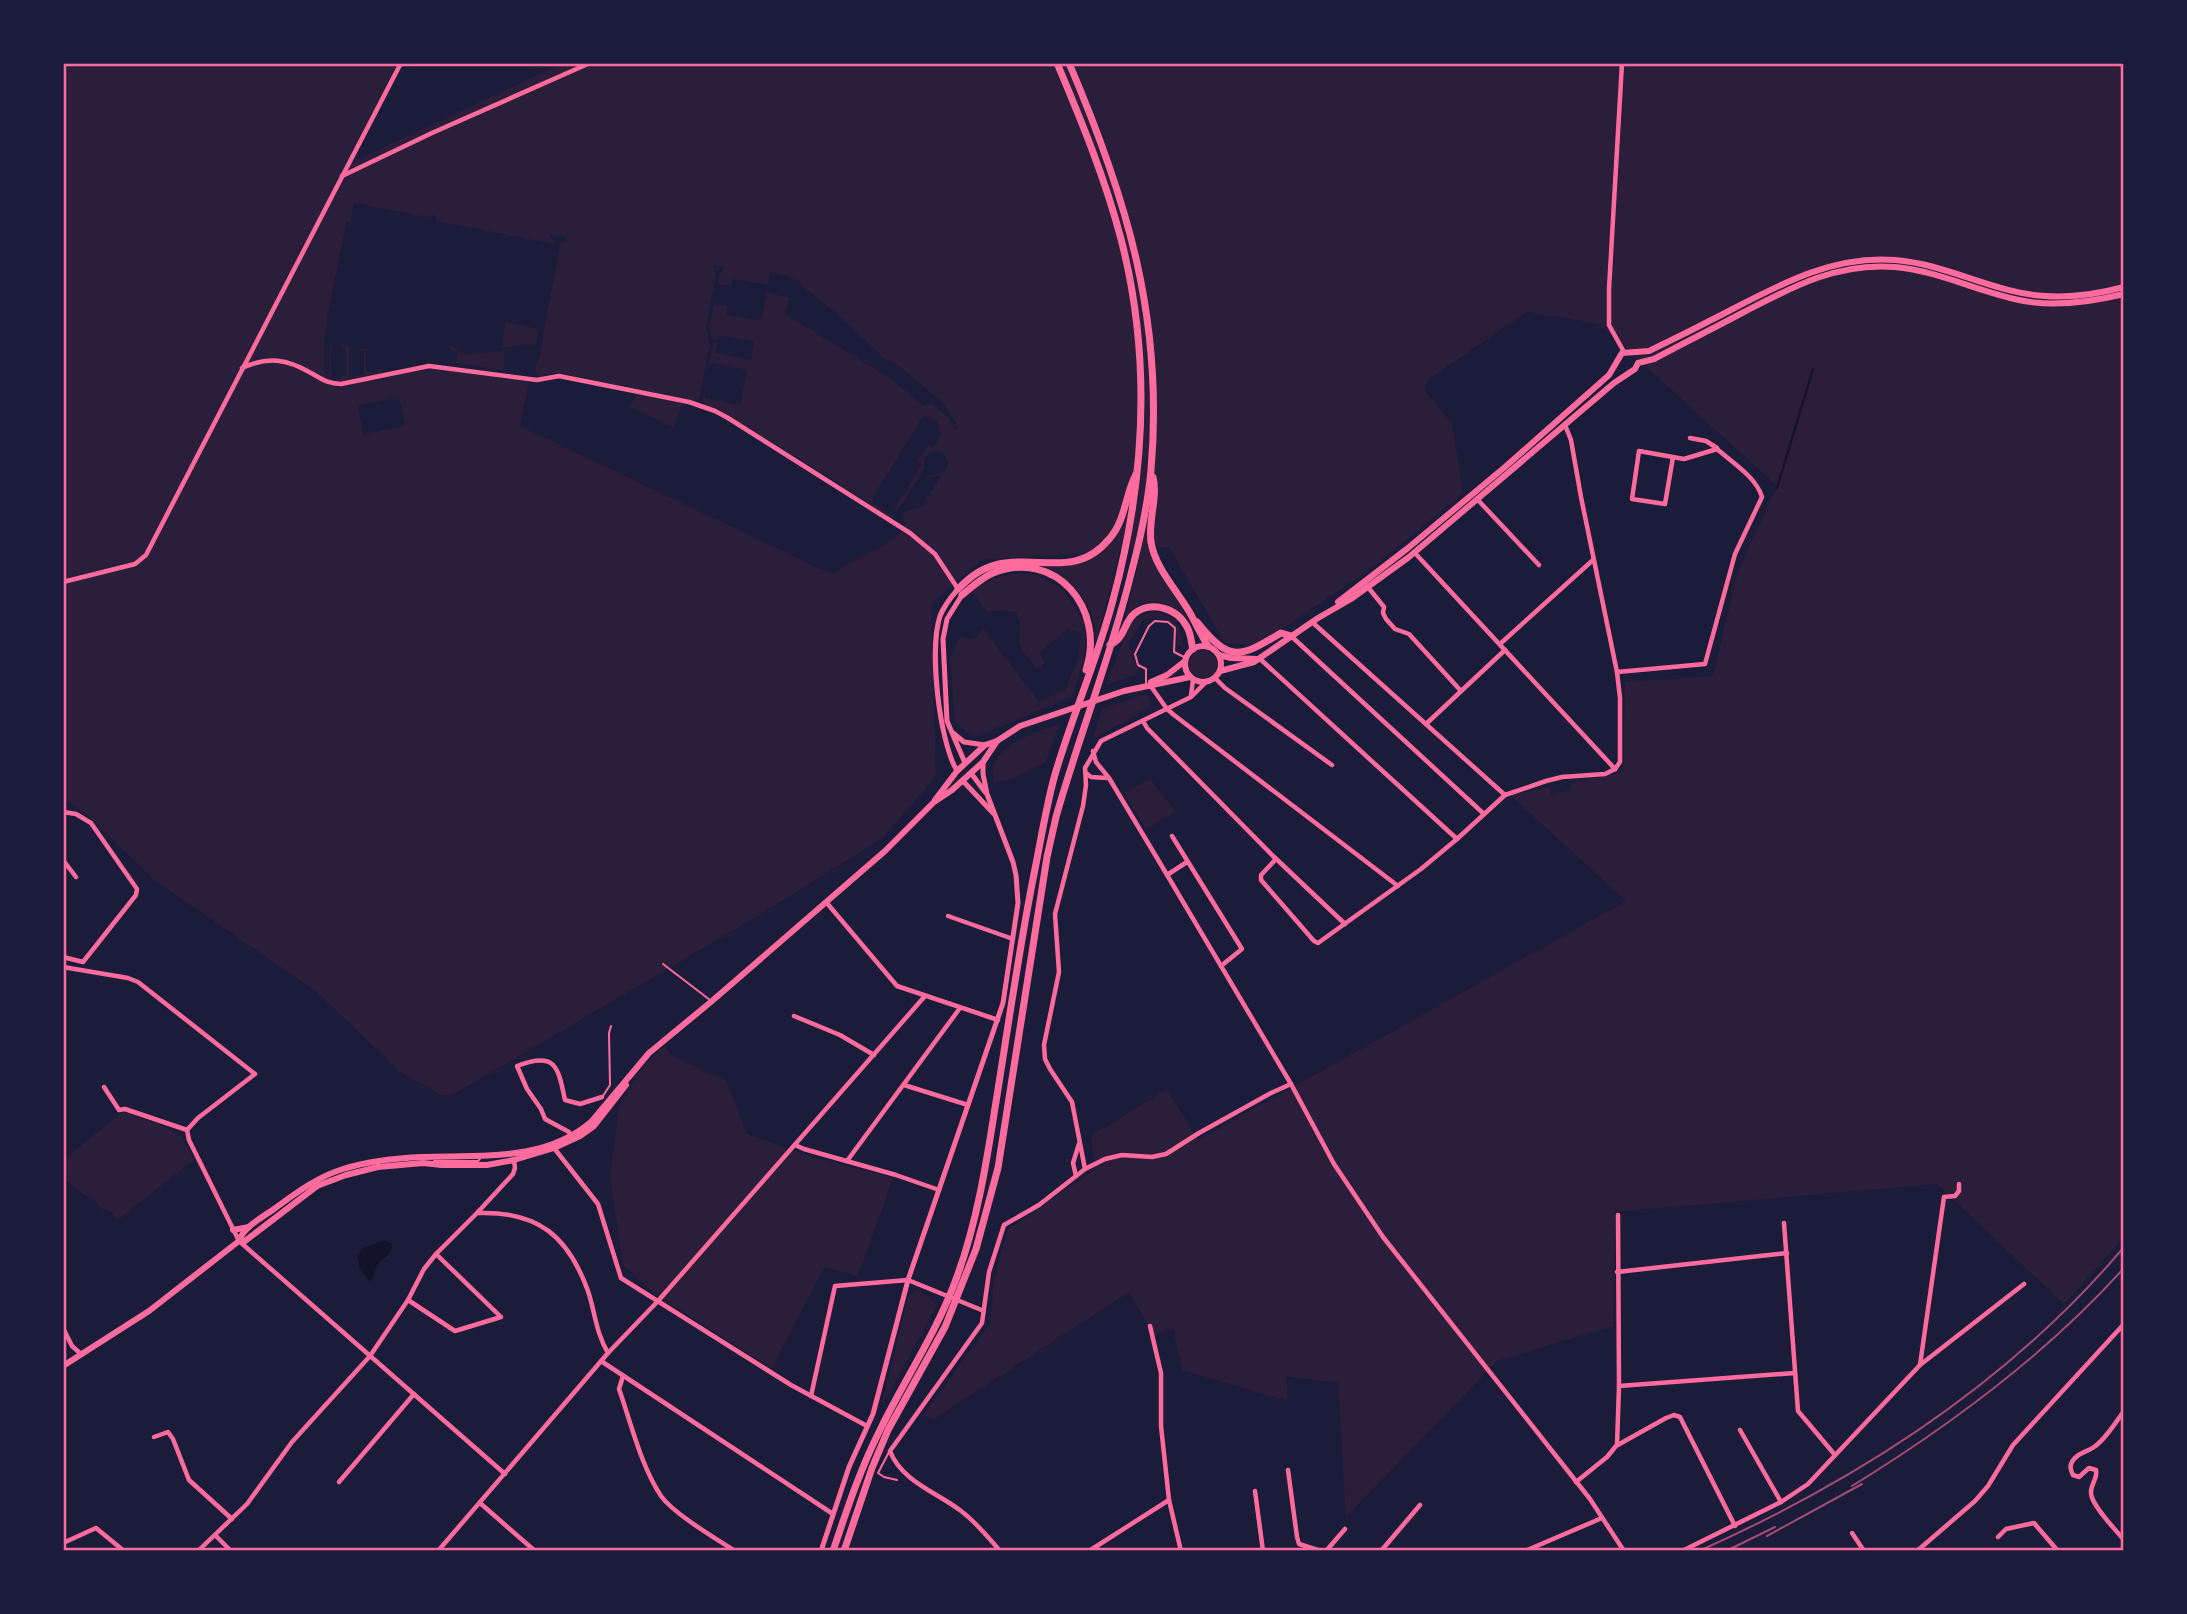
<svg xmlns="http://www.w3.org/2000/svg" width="2187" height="1614" font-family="Ubuntu,sans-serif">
  <rect width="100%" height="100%" fill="#1b1b3a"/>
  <!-- green -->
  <g fill="#2a1e3b" fill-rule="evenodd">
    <path d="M63,63H401L350,163L563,63H2124V1237L2064,1304L1937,1184L1615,1212L1613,1326L1497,1361L1346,1517L1338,1383L1286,1376L1288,1401L1182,1370L1173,1328L1153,1335L1129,1292L934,1419L923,1415L990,1324L994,1280L1007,1230L1095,1170L1091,1136L1167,1089L1198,1140L1626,901L1510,795L1549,787L1551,794L1571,790V783L1623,772L1625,682L1713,676L1738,571L1777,486L1599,324L1527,312L1427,380L1425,391L1452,423L1463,493L1373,567L1259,645L1225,643L1169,547L1150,548L1151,555L1187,618L1185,619C1173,606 1154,595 1137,607C1133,610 1128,616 1125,620L1142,549L1120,550L1096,643C1095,638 1096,632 1095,627C1090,598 1068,577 1041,568L1075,565L1100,552L981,560L931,604L936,776L884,837L751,920L456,1093L443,1096L400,1072L317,992L154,880L86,814L63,798ZM354,203L431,218L432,215L436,216V221L555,244L552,238L549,237L550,234L567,237V241L559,244L560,245L538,363H536L535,370L539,377L554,373L565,374L696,402L699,398L710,346L706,328L716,274L714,269V265L724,267L719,275L718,284L731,286L733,279L768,285L770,272L789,276V278L801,281L800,284L838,315L883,357L898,365L943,403L955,421L958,430L954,428C950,416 939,410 930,403L924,406L890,378L785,314L789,297L767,293L761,321L726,314L727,306L714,304L709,328L712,339L718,340L719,335L754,342L751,360L716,353L717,342L713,341L708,370L712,363L747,370L740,405L705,398V390L703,400L705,405L727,415L826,475L892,519L894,517L873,503L872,499L922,418L925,416L937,422L939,427L938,430L942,433L933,447L929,445L918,461L922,464L895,508L890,506L897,511C906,498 915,485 922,472C925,467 924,460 927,456C936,442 949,455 948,466L944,472L931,475L925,479L939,475L941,478L937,480V484L933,486L934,490L930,491L931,495L926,496L927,500L923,502L924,506L904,512L903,517L905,525H908L904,526L896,538L831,574L520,426L529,382L436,369L421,370L382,379V369H377V372L372,373L371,371H366V351L371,350L359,348V350L364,351V374L354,377L349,376V348L354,347L341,345V348H346V376H341V379H331V345L336,343L330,345L329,374L324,373V346L328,313L346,225L347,222L350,223ZM399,397L405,426L363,434L358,405Z"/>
    <path d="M505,322L539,329L536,345C524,343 513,348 502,347Z"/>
    <path d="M451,345L461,352L468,354L505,351L504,370L449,362L447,360L456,362L458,352L453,351L450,358L452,349L449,348Z"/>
    <path d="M636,394L683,403L673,427L630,407Z"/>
    <path d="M1018,573L1038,575L1063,589L1084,622L1086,652L1073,696L977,736L966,733L955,721L950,659L960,637L969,639L977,637L983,628L1039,702L1066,689L1078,659L1081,633L1068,629L1039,653L1045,663L1041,668H1036L1019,645L1020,623L1016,612L1004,610L987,612L973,594L975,587L994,578Z"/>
    <path d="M1158,612C1177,619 1182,628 1183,647L1177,645C1177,631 1176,625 1164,617L1143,620L1129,644L1134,663L1139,669L1135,675L1106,685L1129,625C1138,616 1145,613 1158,612Z"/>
    <circle cx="1203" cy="664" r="14"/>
    <path d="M1145,694L1150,698L1151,706L1092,740L1102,709Z"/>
    <path d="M1060,724L1045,763L1010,780L993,782C994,777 992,769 994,765C1001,742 1040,730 1060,724Z"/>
    <path d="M1150,779L1176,812L1146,829L1124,793Z"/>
    <path d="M664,1046L672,1055L726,1081L747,1134L819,1159L893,1178L858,1276L824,1267L772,1368L656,1295L623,1265L610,1177L619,1106L643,1066Z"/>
    <path d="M123,1112L162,1125L180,1135L194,1160L116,1221L111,1211L101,1209L94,1199L84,1195L75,1187L66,1181L63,1176V1160Z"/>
    <path d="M916,1290H920L937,1305L881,1408L908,1297Z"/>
  </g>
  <!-- water -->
  <path fill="#12122b" d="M383,1240L392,1244C392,1256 385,1255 379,1263C376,1267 374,1275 372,1280L369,1281L360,1268L357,1256L362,1249Z"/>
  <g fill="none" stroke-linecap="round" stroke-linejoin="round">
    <!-- stream -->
    <path stroke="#12122b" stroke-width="2" d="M1777,488L1813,369"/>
    <!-- service -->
    <g stroke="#ff6b9d" stroke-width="2">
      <path d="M1146,685V669L1138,665L1135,654L1149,626L1155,621L1168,622L1175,628L1174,652L1186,658"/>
      <path d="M663,964L710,1000"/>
      <path d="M603,1096L610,1085L609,1033L611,1026"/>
      <path d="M434,1161H478L480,1159"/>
      <path d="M889,1452L878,1473L884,1477L897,1480"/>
    </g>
    <!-- minor -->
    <g stroke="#ff6b9d" stroke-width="4.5">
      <path d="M1622,63L1609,289V325L1624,352"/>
      <path d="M342,176L432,133L590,63"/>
      <path d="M242,368C268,356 287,359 311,373C322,379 328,384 341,384L429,366L537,380L559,376L689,402L715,411L728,418L910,533L935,554L958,589"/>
      <path d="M1565,425L1571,440L1581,497L1617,672L1620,698V762L1615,769"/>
      <path d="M1690,438L1706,441L1717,448"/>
      <path d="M1477,499L1539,565"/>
      <path d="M1414,552L1615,769"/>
      <path d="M63,582L135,564L146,555L401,63"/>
      <path d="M1367,586L1384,607L1383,613L1386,619L1395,629L1409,634L1461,691"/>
      <path d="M1312,622L1505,795"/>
      <path d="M1291,636L1484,814"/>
      <path d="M1500,644L1593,560"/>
      <path d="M1259,658L1457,839"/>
      <path d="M1617,672L1705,664L1735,554L1762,497C1756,477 1733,463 1717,449L1684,459L1639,451L1632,499L1665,504L1673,457"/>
      <path d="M1215,678L1225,688L1332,765"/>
      <path d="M1150,685L1167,709L1174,715L1398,886"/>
      <path d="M1191,696L1193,680"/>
      <path d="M1143,721L1147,728L1272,855L1345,924"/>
      <path d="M1426,724L1505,650"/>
      <path d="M1093,751L1096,762L1109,778L1157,858L1291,1084L1334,1164L1383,1237L1590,1499L1624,1551"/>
      <path d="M1086,773L1091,777L1107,778"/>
      <path d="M63,812L76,814L91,823L137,889L136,895L83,962L63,957"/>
      <path d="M1172,836L1242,949L1221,966"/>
      <path d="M1276,859L1261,875V880L1314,941L1318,943L1421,869L1457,839L1505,795L1546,781L1562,777L1605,774L1615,769"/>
      <path d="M63,860L76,877"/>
      <path d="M1167,875L1187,862"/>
      <path d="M826,902L897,986L998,1020"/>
      <path d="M948,916L1013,939"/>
      <path d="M63,967L128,978L138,982L255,1074L198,1118L187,1130L189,1140L239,1241L505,1474"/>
      <path d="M794,1016L840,1035L874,1055"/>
      <path d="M904,1085L968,1105"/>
      <path d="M104,1087L119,1110L125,1109L187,1130"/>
      <path d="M571,1136L569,1132L545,1119L541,1109L527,1089L517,1066C556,1051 558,1067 565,1100L580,1104L602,1097"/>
      <path d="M795,1145L804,1149L896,1175L939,1190"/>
      <path d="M554,1148L598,1204L621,1278L791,1385L867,1426"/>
      <path d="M847,1161L960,1008"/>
      <path d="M1085,1169L1072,1102L1050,1069L1045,1059L1044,1045L1059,972L1055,914L1083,806L1086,785L1085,768L1101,741L1191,697L1206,682"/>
      <path d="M1076,1176L1073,1163L1079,1144"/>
      <path d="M478,1213C538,1211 568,1236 588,1291C595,1312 596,1333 608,1353"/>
      <path d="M1784,1223L1798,1411L1835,1455"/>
      <path d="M1617,1272L1787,1253"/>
      <path d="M408,1300L455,1331L501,1317L436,1254"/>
      <path d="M1150,1326L1161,1373V1426L1169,1500L1181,1551"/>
      <path d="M63,1328L72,1346L81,1354"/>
      <path d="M601,1361L833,1514"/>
      <path d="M1920,1365L1944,1197L1955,1196L1959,1191V1184"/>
      <path d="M623,1376L619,1389C631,1423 641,1466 661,1496C674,1514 715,1538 735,1551"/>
      <path d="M1619,1386L1795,1373"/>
      <path d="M811,1396L835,1286L908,1280L984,1311"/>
      <path d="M2124,1411C2115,1423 2106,1439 2094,1447C2087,1452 2080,1452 2074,1459C2069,1465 2070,1469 2073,1475L2079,1477L2089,1468L2096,1470C2098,1479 2091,1483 2091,1492C2090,1504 2116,1530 2124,1540"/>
      <path d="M1740,1430L1781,1502"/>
      <path d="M154,1437L168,1432L173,1439L189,1480L232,1519"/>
      <path d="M1617,1445L1619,1386L1618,1215"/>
      <path d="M1288,1470L1297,1537L1299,1544L1321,1551"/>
      <path d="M339,1482L414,1394"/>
      <path d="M1576,1482L1607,1457L1616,1446L1666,1418L1674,1415L1680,1417L1735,1526"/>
      <path d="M1255,1491L1263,1551"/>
      <path d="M480,1503L535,1551"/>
      <path d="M1852,1533L1864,1551"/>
      <path d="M216,1536L231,1551"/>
      <path d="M1998,1537L2006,1529L2034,1523L2058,1551"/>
      <path d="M63,1543L96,1528L124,1551"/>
      <path d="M198,1551L247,1504L292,1442L370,1356L408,1300L424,1269L436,1254L477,1213L513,1174L515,1168L514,1160"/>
      <path d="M438,1551L608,1353L658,1301L925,996"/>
      <path d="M1000,1551C988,1537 976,1522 961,1511C938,1493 901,1481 890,1451L982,1323L989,1272L1004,1225L1039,1205L1085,1169L1105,1159L1122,1155L1152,1157L1166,1154L1199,1133L1271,1093L1291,1084"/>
      <path d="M1089,1551L1169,1500"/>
      <path d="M1326,1551L1345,1529"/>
      <path d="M1381,1551L1420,1505"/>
      <path d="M1525,1551L1602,1518"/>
      <path d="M1682,1551L1781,1502L1808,1484L1920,1365L2024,1284"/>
      <path d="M1917,1551L1975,1501L1988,1486L2013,1445L2124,1324"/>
    </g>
    <!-- tertiary -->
    <g stroke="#ff6b9d" stroke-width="5">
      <path d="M962,595L947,619L943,639L947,721L965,763"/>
      <path d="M953,733L964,742L985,745"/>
      <path d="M957,771C939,740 929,650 940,616C944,606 951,597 958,589"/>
      <path d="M971,773L985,792"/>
      <path d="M963,781L993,813"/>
      <path d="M821,1551L849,1467L873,1414L908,1280L1003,1003L1018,903L1016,875L1013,862L987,794L983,774V762"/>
    </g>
    <!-- secondary -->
    <g stroke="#ff6b9d" stroke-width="6">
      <path d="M1338,602L1408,548L1505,467L1609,375L1622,353L1649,351C1674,339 1700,326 1725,313C1779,285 1832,255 1895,260C1947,264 1994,293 2045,296C2072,298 2098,294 2124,287"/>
      <circle cx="1203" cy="664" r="18"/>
      <path d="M1219,655L1231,658L1257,659"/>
      <path d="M1220,671L1254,662L1318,618L1351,599L1409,557L1614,383L1635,369L1638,363L1654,359C1684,343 1714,328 1744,312C1792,287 1838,262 1895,267C1940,271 1980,293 2024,301C2057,307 2091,302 2124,294"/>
      <path d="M1151,682L1167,675L1185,661"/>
      <path d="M935,800L957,771L985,745L997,741L1020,726L1124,691L1190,677"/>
      <path d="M233,1230L249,1227"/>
      <path d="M239,1241C243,1227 263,1217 274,1209C296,1193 317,1177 343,1169C369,1161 397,1158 423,1157C480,1155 546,1162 592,1121L649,1053L712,1001L885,851L934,802L952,790L983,762L997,741"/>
      <path d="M63,1366L149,1311L239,1241H245L317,1186L346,1175L378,1167L423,1163L442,1165H487L514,1160L554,1148L580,1136L594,1126L626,1085"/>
    </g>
    <!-- trunk -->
    <g stroke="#ff6b9d" stroke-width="7">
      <path d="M1153,477C1158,498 1148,520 1151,542C1155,568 1177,590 1190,613C1196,624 1201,635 1208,646"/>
      <path d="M958,589C970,577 981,568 999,564C1039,555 1077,579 1110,538C1126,519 1125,495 1136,474"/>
      <path d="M962,595C972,587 981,578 993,573C1056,548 1106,609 1086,670"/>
      <path d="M1197,622C1230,663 1239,658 1281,633L1291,636"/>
      <path d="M1110,645C1113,643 1117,641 1119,638C1125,631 1126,621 1134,614C1151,600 1177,608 1187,627C1191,634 1191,642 1193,649"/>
      <path d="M833,1551C847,1509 861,1467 881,1428C905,1379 936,1333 955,1282C976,1227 986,1166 995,1108C1008,1028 1019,948 1035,869C1041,839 1046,808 1054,778C1071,718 1097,661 1113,600C1145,481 1152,359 1121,239C1105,178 1081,120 1057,63"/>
      <path d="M844,1551L872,1468L888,1430L945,1327L976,1249L998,1168L1047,857L1056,817C1079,736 1111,656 1131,574C1140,540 1148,504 1151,470C1164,320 1127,199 1069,63"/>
    </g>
    <!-- rail -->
    <g stroke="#a44b75" stroke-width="2">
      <path d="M1852,1486C1951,1425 2046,1355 2124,1268"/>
      <path d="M1767,1536L1862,1484"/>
      <path d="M1699,1551C1858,1480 2011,1381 2124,1247"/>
      <path d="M1726,1551L1775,1527"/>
    </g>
  </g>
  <!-- border -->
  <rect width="2187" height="1614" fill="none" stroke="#1b1b3a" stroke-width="130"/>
  <rect x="65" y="65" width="2057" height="1484" fill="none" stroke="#ff6b9d" stroke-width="2.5"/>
</svg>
